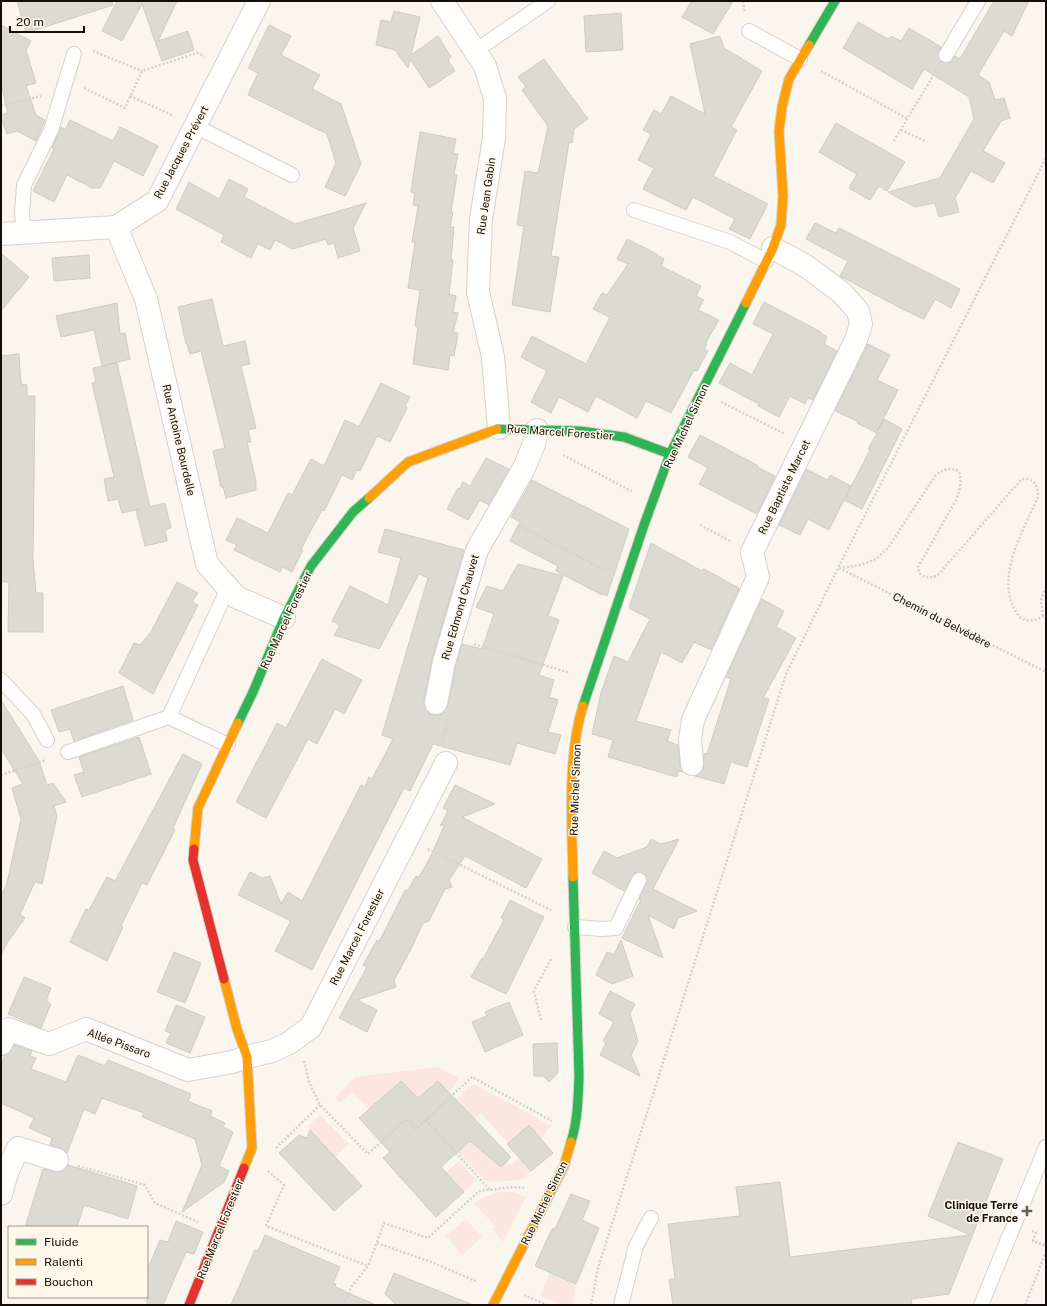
<svg xmlns="http://www.w3.org/2000/svg" width="1047" height="1306" font-family="'Public Sans',sans-serif">
  <rect width="100%" height="100%" fill="#faf6ee"/>
  <!-- green -->
  <g fill="#fce6e0">
    <path d="M437,1067L459,1078L449,1093L438,1081L418,1098L400,1081L369,1109L352,1092L339,1103L335,1098L355,1077Z"/>
    <path d="M473,1084L514,1105L551,1126L541,1139L529,1126L508,1143L481,1113L463,1130L445,1109Z"/>
    <path d="M320,1115L349,1144L333,1159L325,1146L307,1127Z"/>
    <path d="M470,1141L499,1153L511,1165L519,1158L531,1171L521,1180L487,1182L458,1152Z"/>
    <path d="M459,1161L477,1180L464,1191L446,1173Z"/>
    <path d="M499,1192H513L526,1197L503,1242L492,1229L495,1226L474,1203L484,1197Z"/>
    <path d="M466,1219L482,1237L462,1255L446,1236Z"/>
    <path d="M550,1273L576,1284L573,1305H562L540,1296Z"/>
  </g>
  <!-- building -->
  <g fill="#dcdbd2" stroke="#cdccc4">
    <path d="M17,1H112L113,5L26,33Z"/>
    <path d="M117,1H177L158,41L188,31L194,50L162,61L142,4L122,41L102,31Z"/>
    <path d="M692,1H733L713,34L682,17Z"/>
    <path d="M994,1H1029L1012,36L1004,31L978,75L989,82L995,100L1004,98L1010,118L1001,121L983,151L1005,163L993,183L971,171L955,198L959,212L939,217L935,203L915,207L888,192L940,178L974,119L969,97L924,69L912,89L843,48L858,22L888,39L891,36L901,41L909,28L941,47L938,55L939,59L942,62L950,63L955,56L960,59Z"/>
    <path d="M394,11L420,17L411,55L438,36L451,57L448,60L455,71L429,88L410,59L408,68L395,50L376,45L381,20L391,22Z"/>
    <path d="M621,13L623,50L586,52L584,16Z"/>
    <path d="M1,25L31,41L26,50L36,83L26,86L36,115L45,120L36,141L17,131L7,134L1,118V115L8,113L1,84Z"/>
    <path d="M269,25L291,36L281,55L320,75L312,89L341,104L361,164L345,196L325,187L336,163L327,134L248,95L258,73L248,68Z"/>
    <path d="M720,36L724,48L762,71L731,127L737,130L713,176L768,204L750,239L729,229L735,219L693,197L686,210L643,189L654,168L638,160L651,134L643,130L654,110L661,114L671,96L705,114L690,44Z"/>
    <path d="M544,59L588,119L574,129L572,143L569,142L551,256L559,257L550,312L512,305L524,226L517,225L525,171L538,173L548,126L522,90L526,87L518,77Z"/>
    <path d="M70,120L113,141L120,127L158,146L143,176L114,161L100,188H92L67,175L54,202L33,191L54,149L52,148L61,127L65,130Z"/>
    <path d="M836,123L905,162L887,191L879,186L870,200L859,194L849,188L857,174L819,152Z"/>
    <path d="M420,132L456,139L453,153L458,154L454,174L457,175L451,212H453L450,227H454L451,260H453L449,294L456,296L453,312L458,313L453,332L458,333L454,356L450,355L448,370L413,364L418,327L415,326L420,290L408,288L415,242H412L418,206L413,205L415,193L411,192Z"/>
    <path d="M229,179L248,189L244,197L295,224L366,203L353,228L360,251L338,258L334,243L328,245L326,239L293,249L275,240L270,250L258,244L251,258L221,242L224,235L176,209L189,182L219,199Z"/>
    <path d="M815,223L836,233L839,228L960,289L951,308L935,299L924,319L904,310L842,277L840,276L848,261L806,239Z"/>
    <path d="M627,239L657,254V255L664,259L661,266L701,286L696,296L704,300L698,310L719,320L705,344H707L704,349L708,351L697,371L694,370L671,413L646,401L637,418L596,396L588,412L559,397L551,413L531,402L547,371L521,357L532,336L586,364L610,317L593,309L602,293L607,295L628,264L617,259Z"/>
    <path d="M1,253L29,277L1,311Z"/>
    <path d="M89,255L90,278L54,281L52,258Z"/>
    <path d="M212,299L223,346L245,341L250,364L241,366L256,428L248,430L251,442H247L256,482V490L226,498L223,487H221L213,451L225,448L201,351L190,354L187,344H186L178,307Z"/>
    <path d="M764,302L821,332L820,333L827,337L824,344L837,351L813,400L808,398L805,404L790,396L779,417L758,406L759,404L719,383L730,363L752,375L773,334L753,324Z"/>
    <path d="M117,303L120,334L125,333L130,359L102,366L94,330L61,337L56,316Z"/>
    <path d="M868,344L890,355L877,380L898,390L877,431L884,419L902,429L862,509L844,500L870,450L868,449L877,433L857,423V421L835,411Z"/>
    <path d="M19,354L21,384L27,385V396H35L33,560L36,593H43V632H8L9,582H1V356Z"/>
    <path d="M117,363L150,507L165,503L171,528L165,530L167,541L145,546L136,510L140,509L122,513L118,499L108,501L104,479L114,477L92,383L96,382L93,368Z"/>
    <path d="M381,383L410,397L405,406L407,408L390,442L377,436L360,471L357,470L352,480L342,475L324,511L322,510L301,549L303,550L292,572L282,567L280,572L234,550L237,545L226,540L237,518L268,533L288,493L292,495L311,459L324,466L345,420L359,427Z"/>
    <path d="M700,435L757,465V467L775,476L757,514L699,484L708,468L688,457Z"/>
    <path d="M486,458L509,469L489,505L480,500L468,520L447,509L458,488L460,489L463,482L470,486Z"/>
    <path d="M806,469L828,480L830,475L851,486L829,530L808,519L800,535L779,525Z"/>
    <path d="M532,480L629,529L607,596L603,594L602,595L556,571L558,566L510,541L520,522L511,517Z"/>
    <path d="M385,529L464,550L432,659L424,701V707L428,712L433,715H440L445,711L448,706L456,665L462,644L482,649L494,614L476,607L487,586L503,591L518,564L563,576L548,616L559,620L539,675L554,680L549,697L558,700L548,732L561,735L555,754L517,743L510,765L433,744L410,791L404,788L312,970L275,951L291,921L238,895L250,872L262,878L270,876L281,904L288,892L302,901L361,785L365,787L369,777L372,779L393,739L382,735L428,578L419,574L379,649L334,635L340,625L332,621L350,586L388,605L401,558L378,552Z"/>
    <path d="M651,543L702,571L704,569L739,588L711,650L694,642L682,663L661,652L636,721L671,730L667,741L678,745L680,765L683,772L678,771L677,777L608,757L613,740L592,734L601,693L614,656L628,662L650,619L629,608Z"/>
    <path d="M177,582L198,593L192,602L198,605L153,694L119,673L134,643L140,645L151,632Z"/>
    <path d="M762,599L784,611L776,627L796,638L763,698L769,699L747,767L731,762L724,784L695,776L699,774L703,769L704,753L707,754L731,679L726,677Z"/>
    <path d="M322,659L362,680L344,714L335,709L317,744L308,739L266,818L236,802L277,723L286,728Z"/>
    <path d="M123,686L133,720L74,741L70,729L59,732L51,710Z"/>
    <path d="M1,700L39,761L47,785L53,783L66,802L54,806L57,816L42,884L35,882L20,914L25,918L7,943L1,955V897L7,883L21,819L12,788L23,784L1,749Z"/>
    <path d="M139,737L151,774L82,797L74,775L84,772L79,757Z"/>
    <path d="M183,754L202,764L173,828L175,830L147,885L142,883L121,926L123,927L107,961L70,942L86,909L89,910L107,877L115,881Z"/>
    <path d="M455,785L495,804L462,817L542,859L526,888L465,856L449,880L452,887L445,889L429,921L423,923L411,949L394,980L396,987L357,1000L377,1010L367,1032L339,1018L367,967L363,965L377,940L379,942L405,890L407,891L416,876L419,877L431,856L445,824L440,826L448,811L443,808Z"/>
    <path d="M651,839L661,844L679,839L653,889L697,911L678,918L674,929L648,915L663,958L622,938L641,900L639,899L647,883V879L646,875L639,872L634,873L624,891L592,873L604,851L617,858L647,847Z"/>
    <path d="M510,900L544,917L506,994L471,977L482,958L483,959L504,920L501,918Z"/>
    <path d="M621,940L633,976L612,984L596,975L607,952L614,955Z"/>
    <path d="M174,952L201,963L185,1003L157,992Z"/>
    <path d="M24,977L51,988L46,1001L51,1004L41,1028L8,1014Z"/>
    <path d="M610,991L635,1004L630,1014L638,1041L631,1055L640,1076L600,1055L606,1043L603,1041L614,1022L599,1014Z"/>
    <path d="M509,1002L523,1035L485,1052L472,1022L487,1016L485,1012Z"/>
    <path d="M176,1005L205,1017L190,1053L166,1043L171,1033L165,1031Z"/>
    <path d="M557,1043L558,1073L549,1082L543,1076H534L533,1044Z"/>
    <path d="M14,1045L32,1051L30,1056L36,1058L31,1069L66,1082L78,1055L105,1066L108,1060L191,1094L188,1101L212,1111L210,1116L225,1123L223,1127L233,1132L219,1166L229,1171L224,1182L182,1212L202,1165L195,1139L142,1117L144,1113L102,1098L95,1114L84,1109L67,1153L61,1148L50,1145L52,1138L29,1128L34,1118L1,1103V1066L5,1055L8,1054Z"/>
    <path d="M401,1081L418,1098L438,1081L511,1157L501,1167L470,1141L441,1167L464,1192L436,1217L383,1158L390,1152L359,1118Z"/>
    <path d="M529,1125L553,1153L531,1171L507,1144Z"/>
    <path d="M310,1130L362,1186L334,1211L279,1153L299,1135L307,1138Z"/>
    <path d="M958,1142L1003,1159L949,1294L911,1299L912,1305H673L669,1279H675L668,1224L740,1216L736,1187L780,1182L790,1257L970,1235L928,1216Z"/>
    <path d="M68,1165L137,1186L128,1219L84,1205L77,1227H25L43,1169L59,1172L65,1169Z"/>
    <path d="M571,1194L590,1201L582,1220L599,1228L576,1284L535,1266L552,1229H555Z"/>
    <path d="M176,1221L203,1232L194,1254L186,1252L163,1305H147V1271L160,1240L168,1242Z"/>
    <path d="M265,1235L340,1267L333,1283L336,1284L335,1287L376,1305H231L255,1250L258,1251Z"/>
    <path d="M394,1273L471,1304V1305H396L385,1294Z"/>
  </g>
  <g fill="none" stroke-linecap="round" stroke-linejoin="round">
    <!-- lane casing -->
    <g stroke="#d6d2cb" stroke-width="16">
      <g id="lane">
        <path d="M749,31L800,59"/>
        <path d="M475,51L548,1"/>
        <path d="M946,55L978,1"/>
        <path d="M195,126L292,175"/>
        <path d="M634,210L730,242L766,261"/>
        <path d="M24,233L22,214L24,185L51,130L74,54"/>
        <path d="M1,680L33,714L47,740"/>
        <path d="M169,717L228,588"/>
        <path d="M68,752L169,717L228,745"/>
        <path d="M575,927L602,929L616,928L639,880"/>
        <path d="M621,1305L636,1246L651,1218"/>
        <path d="M981,1305L1046,1147"/>
      </g>
    </g>
    <!-- street casing -->
    <g stroke="#d6d2cb" stroke-width="24">
      <g id="street">
        <path d="M442,1L485,66L495,98L494,138L481,219L478,292L493,357L499,428"/>
        <path d="M116,227L146,299L207,564L236,597L284,618"/>
        <path d="M1,234L116,227L157,201L259,1"/>
        <path d="M436,703L444,662L477,550L524,468L534,444L537,430"/>
        <path d="M692,764L690,739L693,720L758,577L752,552L856,340L861,324L858,311L842,293L806,266L773,248"/>
        <path d="M1,1044L8,1029L49,1044L86,1029L188,1070L232,1062L247,1057L272,1051L289,1043L311,1027L446,763"/>
        <path d="M1,1194L7,1173L18,1148L57,1160"/>
      </g>
    </g>
    <!-- fast casing -->
    <g stroke="#d6d2cb" stroke-width="11">
      <g id="fast">
        <path d="M809,45L835,1"/>
        <path d="M497,429L580,431L624,437L670,454"/>
        <path d="M583,706L644,525L670,454L746,303"/>
        <path d="M238,723L253,692L284,618L311,566L353,512L369,498"/>
        <path d="M571,1142C578,1120 578,1098 579,1076L573,877"/>
      </g>
    </g>
    <!-- slow casing -->
    <g stroke="#d6d2cb" stroke-width="11">
      <g id="slow">
        <path d="M746,303L773,248L781,225L783,196L779,131L782,107L789,79L809,45"/>
        <path d="M369,498L408,462L497,429"/>
        <path d="M194,849L198,808L238,723"/>
        <path d="M573,877C572,825 567,756 583,706"/>
        <path d="M224,979L237,1029L247,1057L252,1148L244,1168"/>
        <path d="M493,1305L564,1166L571,1142"/>
      </g>
    </g>
    <!-- jam casing -->
    <g stroke="#d6d2cb" stroke-width="11">
      <g id="jam">
        <path d="M194,849L193,860L224,979"/>
        <path d="M189,1305L244,1168"/>
      </g>
    </g>
    <!-- path -->
    <g stroke="#d3d1cf" stroke-width="2.5" stroke-dasharray="2 2" stroke-linecap="butt">
      <path d="M743,1L745,12"/>
      <path d="M93,51L142,71"/>
      <path d="M821,71L908,119"/>
      <path d="M84,88L125,108L142,71L197,53L205,56"/>
      <path d="M130,96L174,116"/>
      <path d="M1,106L41,96"/>
      <path d="M901,130L925,141"/>
      <path d="M894,141L936,71"/>
      <path d="M721,402L785,434"/>
      <path d="M563,455L633,492"/>
      <path d="M700,525L732,542"/>
      <path d="M519,526L605,570"/>
      <path d="M839,568L861,565L876,559L888,548L935,476C944,469 947,467 959,471C962,482 960,489 956,500L918,567L919,573C925,578 929,578 937,576L1020,481L1022,479H1028C1037,482 1038,489 1038,497C1023,531 993,580 1018,615C1024,623 1035,621 1043,616L1046,619"/>
      <path d="M839,568L1046,672"/>
      <path d="M1043,616L1041,600L1046,587"/>
      <path d="M474,644L570,673"/>
      <path d="M442,741L447,724"/>
      <path d="M1,775L46,760"/>
      <path d="M428,849L551,910"/>
      <path d="M541,1020L534,991L551,959"/>
      <path d="M304,1061L309,1082L320,1105L368,1154L406,1119L416,1129L472,1077L552,1121"/>
      <path d="M426,1120L489,1189"/>
      <path d="M276,1148L320,1105"/>
      <path d="M78,1166L145,1185L155,1203L198,1222"/>
      <path d="M268,1171L284,1185L266,1226L368,1266"/>
      <path d="M1032,1231L1036,1232L1033,1241L1046,1246"/>
      <path d="M377,1243L431,1262L478,1282"/>
      <path d="M524,1295L547,1305"/>
      <path d="M343,1305L352,1286L368,1266L384,1223L428,1238L479,1191L513,1187L526,1188"/>
      <path d="M591,1305L598,1268L786,674L838,568L1046,158"/>
      <path d="M1025,1305L1046,1252"/>
    </g>
    <!-- lane -->
    <use href="#lane" stroke="#fefefc" stroke-width="14"/>
    <!-- street -->
    <use href="#street" stroke="#fefefc" stroke-width="22"/>
    <!-- fast -->
    <use href="#fast" stroke="#30b455" stroke-width="9"/>
    <!-- slow -->
    <use href="#slow" stroke="#ff9f0a" stroke-width="9"/>
    <!-- jam -->
    <use href="#jam" stroke="#e5322d" stroke-width="9"/>
  </g>
  <!-- markers -->
  <path fill="#646058" stroke="#fef7ea" stroke-width="1.5" d="M1025 1205h4v4h4v4h-4v4h-4v-4h-4v-4h4z"/>
  <g text-anchor="middle" dominant-baseline="central" stroke-width="3" stroke-linejoin="round" paint-order="stroke">
    <!-- street labels -->
    <g font-size="11" fill="#130f08" stroke="#fef7ea">
      <text transform="translate(181 152) rotate(-62)">Rue Jacques Prévert</text>
      <text transform="translate(486 196) rotate(-82)">Rue Jean Gabin</text>
      <text transform="translate(686 426) rotate(-65)">Rue Michel Simon</text>
      <text transform="translate(560 432) rotate(4)">Rue Marcel Forestier</text>
      <text transform="translate(179 440) rotate(77)">Rue Antoine Bourdelle</text>
      <text transform="translate(784 487) rotate(-64)">Rue Baptiste Marcet</text>
      <text transform="translate(460 607) rotate(-74)">Rue Edmond Chauvet</text>
      <text transform="translate(286 620) rotate(-65)">Rue Marcel Forestier</text>
      <text transform="translate(942 620) rotate(27)">Chemin du Belvédère</text>
      <text transform="translate(575 790) rotate(-88)">Rue Michel Simon</text>
      <text transform="translate(357 937) rotate(-63)">Rue Marcel Forestier</text>
      <text transform="translate(119 1043) rotate(20)">Allée Pissaro</text>
      <text transform="translate(544 1203) rotate(-64)">Rue Michel Simon</text>
      <text transform="translate(220 1229) rotate(-68)">Rue Marcel Forestier</text>
    </g>
    <!-- poi labels -->
    <g font-size="11" font-weight="bold" fill="#130f08" stroke="#fef7ea" text-anchor="end">
      <text x="1018" y="1205">Clinique Terre<tspan x="1018" dy="13">de France</tspan></text>
    </g>
  </g>
  <!-- border -->
  <rect width="1047" height="1306" fill="none" stroke="#130f08" stroke-width="4"/>
  <!-- legend -->
  <rect x="8" y="1226" width="140" height="72" fill="#fef7ea" stroke="#a09a90"/>
  <rect x="16" y="1239" width="20" height="6" fill="#30b455" stroke="#a09a90"/>
  <text x="44" y="1246" font-size="12" fill="#130f08">Fluide</text>
  <rect x="16" y="1259" width="20" height="6" fill="#ff9f0a" stroke="#a09a90"/>
  <text x="44" y="1266" font-size="12" fill="#130f08">Ralenti</text>
  <rect x="16" y="1279" width="20" height="6" fill="#e5322d" stroke="#a09a90"/>
  <text x="44" y="1286" font-size="12" fill="#130f08">Bouchon</text>
  <!-- scale -->
  <path d="M10 26v6h74v-6" fill="none" stroke="#130f08" stroke-width="2"/>
  <text x="16" y="26" font-size="12" fill="#130f08" stroke="#fef7ea" stroke-width="3" paint-order="stroke">20 m</text>
</svg>
